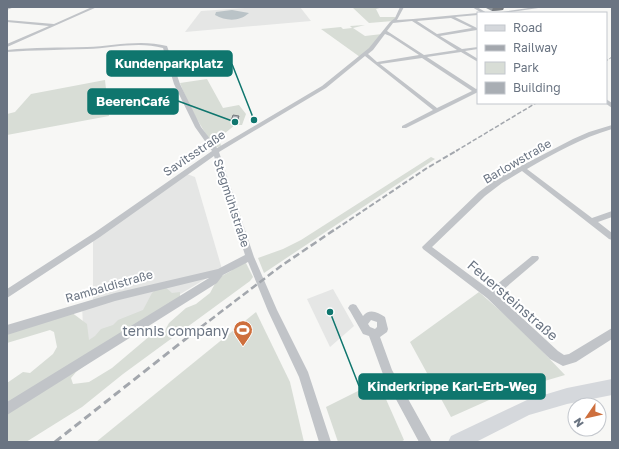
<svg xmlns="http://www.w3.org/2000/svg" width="619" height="449" font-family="'Golos Text',sans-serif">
  <rect width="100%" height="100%" fill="#f7f7f5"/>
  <!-- built -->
  <g fill="#e5e6e5">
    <path d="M258,7H300L311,21L185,32L201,11Z"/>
    <path d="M187,174L195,177L222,269L84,352L82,304L93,300V240Z"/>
    <path d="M333,289L354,326L330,347L307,299Z"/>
  </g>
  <!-- green -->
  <g fill="#d8ddd6">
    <path d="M352,7H383L376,9L380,17H396L393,21L369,23Z"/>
    <path d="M365,25L353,28L365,36L382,34L369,49L360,57L321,29L341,27L343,29L352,28L350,26Z"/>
    <path d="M207,79L223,108L239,105L246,114L242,125H235L219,138L221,146L215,148C201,127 189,107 180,83Z"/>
    <path d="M105,80L109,116L7,135V114L15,112L31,94Z"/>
    <path d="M431,157L435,159L264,273L258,258L283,249L301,240Z"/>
    <path d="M245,261L253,277L250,281L123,374L82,407L26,442H7V383L23,372L30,373L53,354L57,347L54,332L50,330L7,343V331L71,312L87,324L89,340L95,336L101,329L113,325L118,320L143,310L152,293L158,287L164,286L172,293L180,292V297L76,372L71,378L73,384L89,382L112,368L151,335L164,332L169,323L186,308L196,304L210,293L218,278L231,271L236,265Z"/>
    <path d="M479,292L519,327L565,375L507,392L451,417L410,342Z"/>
    <path d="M256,312L290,382L304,442H96Z"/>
    <path d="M378,381L404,440L401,442H338L326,407Z"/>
  </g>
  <!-- water -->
  <path fill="#bac3c7" d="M232,10L249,13C239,22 226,21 215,15L216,12Z"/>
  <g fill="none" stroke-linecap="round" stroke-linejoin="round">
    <!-- street -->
    <g fill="#c1c4c8" fill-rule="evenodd">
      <path d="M9,7H14L7,10V8Z"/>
      <path d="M92,7H97L7,47V44L49,26L7,22V20L54,24Z"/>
      <path d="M400,7H404L397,20L413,19L478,13V15L455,17L477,28V30L440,36L462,49L478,47V49L465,51L478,59V62L461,52L427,57L476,89L478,88V92L406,128H402V126L433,110L365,56L326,88L219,152L254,257L277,310L308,372L331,442H319L299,377L268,311L248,262L223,275L217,283L7,415V402L209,278L115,301L7,335V325L115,293L218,269L245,255L214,156L100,237L7,298V289L94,233L212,151L195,127L174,84L163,48C139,41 112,48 87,49C60,50 34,50 7,52V50C34,47 60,48 87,47C113,46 141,39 167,46L180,84L201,127L217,148L322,86L369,48L390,22L395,18ZM451,18L472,28L437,34L417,21ZM412,21L457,50L424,55L387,31L393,23ZM385,34L390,36L419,55L377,62L368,54L373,50ZM422,58L472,91L437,108L380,64Z"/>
      <path d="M472,7H477L487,13H482Z"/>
      <path d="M535,7H545L505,13H495Z"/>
      <path d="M606,99L612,103V108L605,103Z"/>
      <path d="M612,125V129C581,138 555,153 527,169L592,218L612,211V217L598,222L612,233V240L609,239L522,171L502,183L485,196L432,247L490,290L532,256H538L539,258L538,260L497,295L558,351L564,355L569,354L612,328V339L576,362L563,366L550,359L487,298L423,249L422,247L479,192L496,179L573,139L589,132Z"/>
      <path d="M353,304L356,305L363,316C369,308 378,312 385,317L388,329L387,332L380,337L392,370L432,442H419L384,377L369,336L363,334L350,311L348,308L350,305ZM371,320L377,322V327L375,329L370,327L368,324Z"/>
    </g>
    <!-- secondary -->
    <path fill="#d5d8dc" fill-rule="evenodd" d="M612,379V395L567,404L529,415L476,442H448L451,436L527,400L567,388Z"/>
    <!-- rail-far4 -->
    <path stroke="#a3a7ad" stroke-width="1" stroke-dasharray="2.5 1.5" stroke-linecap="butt" d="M606,61L612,57"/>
    <!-- rail-far3 -->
    <path stroke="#a3a7ad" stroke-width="1.5" stroke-dasharray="4.5 2" stroke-linecap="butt" d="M456,151L536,103"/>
    <!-- rail-far2 -->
    <path stroke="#a3a7ad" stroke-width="2" stroke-dasharray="5.5 2.5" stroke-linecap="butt" d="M336,229L427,168L458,150"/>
    <!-- rail-far1 -->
    <path stroke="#a3a7ad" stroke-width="2.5" stroke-dasharray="7 3.5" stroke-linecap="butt" d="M201,327L281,266L337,228"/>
    <!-- rail -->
    <path stroke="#a3a7ad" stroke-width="3" stroke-dasharray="8 4.5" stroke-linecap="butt" d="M55,442L202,326"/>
  </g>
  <!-- wall -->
  <g fill="#91969b">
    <path d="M484,7H504L503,10L492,11Z"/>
    <path d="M239,116V119L237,124H231V121Z"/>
  </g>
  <!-- shaded-wall -->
  <g fill="#767a7e">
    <path d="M493,7H504L503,10L492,11Z"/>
    <path d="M239,116V119L237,124V121Z"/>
  </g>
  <!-- building -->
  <path fill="#a9aeb4" stroke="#767a7e" d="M233,115L239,116L237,121H231Z"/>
  <!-- icons -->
  <defs>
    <g id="stadium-pin" transform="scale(1)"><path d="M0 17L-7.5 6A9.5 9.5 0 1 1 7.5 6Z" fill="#ce6f3d" stroke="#fff"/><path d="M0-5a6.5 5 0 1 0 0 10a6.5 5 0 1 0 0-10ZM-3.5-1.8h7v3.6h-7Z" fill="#fff"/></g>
  </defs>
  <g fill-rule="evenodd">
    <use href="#stadium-pin" x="243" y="330"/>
  </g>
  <g text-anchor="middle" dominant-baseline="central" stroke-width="4" stroke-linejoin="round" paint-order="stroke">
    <!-- street labels -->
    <g font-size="12" fill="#6a7482" stroke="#fff">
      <text transform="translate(194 153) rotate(-34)">Savitsstraße</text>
      <text transform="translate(517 161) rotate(-30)">Barlowstraße</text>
      <text transform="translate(232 203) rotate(72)">Stegmühlstraße</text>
      <text transform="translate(109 286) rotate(-16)">Rambaldistraße</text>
    </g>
    <!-- near-street labels -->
    <g font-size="14" fill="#6a7482" stroke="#fff">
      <text transform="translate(513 300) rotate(41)">Feuersteinstraße</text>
    </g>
    <!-- near-poi labels -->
    <g font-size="14" fill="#6a7482" stroke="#fff" text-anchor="end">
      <text x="229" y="330">tennis company</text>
    </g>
  </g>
  <!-- callouts -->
  <path fill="none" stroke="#0f766e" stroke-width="1.5" d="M254 120L232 64M235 122L178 101M330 312L359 386"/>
  <g fill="#0f766e" stroke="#fff" stroke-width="1.5">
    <circle cx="254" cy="120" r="4"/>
    <circle cx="235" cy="122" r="4"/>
    <circle cx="330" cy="312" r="4"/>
  </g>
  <g fill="#0f766e" stroke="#0f766e" stroke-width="1.5">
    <rect x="107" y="51" width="125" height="25" rx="4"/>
    <rect x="88" y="89" width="90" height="25" rx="4"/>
    <rect x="359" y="374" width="186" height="25" rx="4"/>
  </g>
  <g font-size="13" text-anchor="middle" font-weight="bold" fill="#fff">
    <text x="169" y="68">Kundenparkplatz</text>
    <text x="133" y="106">BeerenCafé</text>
    <text x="452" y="391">Kinderkrippe Karl-Erb-Weg</text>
  </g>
  <!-- border -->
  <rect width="619" height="449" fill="none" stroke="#6a7482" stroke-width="16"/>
  <!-- legend -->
  <rect x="477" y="12" width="130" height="92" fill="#ffffff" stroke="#c3c7cd"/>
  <rect x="485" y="25" width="20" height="6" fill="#d5d8dc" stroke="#c3c7cd"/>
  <text x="513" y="32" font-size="12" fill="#6a7482">Road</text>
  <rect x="485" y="45" width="20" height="6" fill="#a3a7ad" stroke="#c3c7cd"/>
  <text x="513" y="52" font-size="12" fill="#6a7482">Railway</text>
  <rect x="485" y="62" width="20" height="12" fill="#d8ddd6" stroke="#c3c7cd"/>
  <text x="513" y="72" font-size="12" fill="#6a7482">Park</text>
  <rect x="485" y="82" width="20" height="12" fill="#a9aeb4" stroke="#c3c7cd"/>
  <text x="513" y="92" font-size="12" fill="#6a7482">Building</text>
  <!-- north arrow -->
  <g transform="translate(587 417) rotate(236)"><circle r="19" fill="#ffffff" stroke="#c3c7cd"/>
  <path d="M0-3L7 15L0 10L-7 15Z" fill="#ce6f3d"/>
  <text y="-6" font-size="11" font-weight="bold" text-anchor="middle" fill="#6a7482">N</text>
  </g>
</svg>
